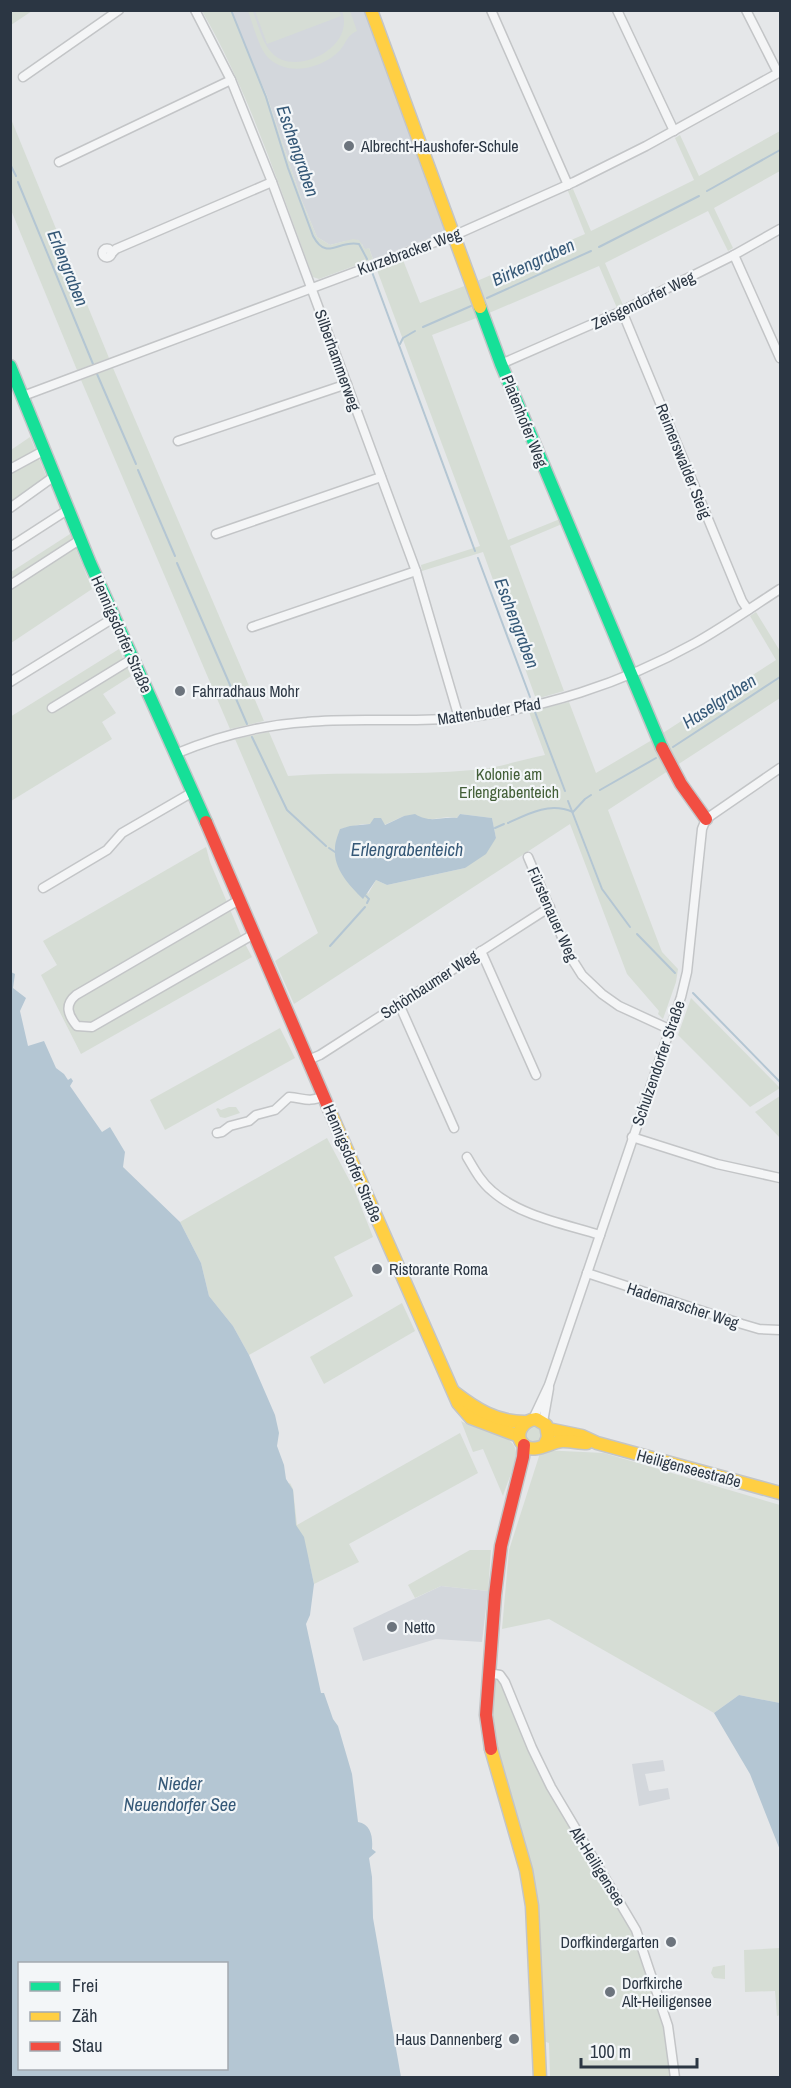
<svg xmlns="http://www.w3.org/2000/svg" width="791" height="2088" font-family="'Archivo Narrow',sans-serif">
  <rect width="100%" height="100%" fill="#e5e7e9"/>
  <!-- built -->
  <g fill="#d3d7dc">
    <path d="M232,11H365L445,227L443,233L373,259L369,248L365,250L362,244L346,241L330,245L317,237L302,201L267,96L242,39Z"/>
    <path d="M441,1586L488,1591L482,1642L436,1639L363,1661L353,1628Z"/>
    <path d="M663,1760L665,1771L645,1774L649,1791L668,1788L670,1799L639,1806L632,1764Z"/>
  </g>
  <!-- green -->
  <g fill="#d6ddd5" fill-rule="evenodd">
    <path d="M11,10H32V11L11,25Z"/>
    <path d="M202,11H232L242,39L267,96L302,201L317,237L330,245L353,239L359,240L365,249L369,248L373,259L319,279L313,277C279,187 250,94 202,11Z"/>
    <path d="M248,11H253C258,24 262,43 272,53C293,77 356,49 342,11H350L357,31C345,36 347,45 336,54C317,70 283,77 265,54C257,42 253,24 248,11Z"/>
    <path d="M255,11H339L341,16L267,44Z"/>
    <path d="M11,119L109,358L77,370L11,210Z"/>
    <path d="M780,131V171L714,208L733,248L728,251L708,211L605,263L623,305L617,308L599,266L489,313L477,281L585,234L568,191L573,189L591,231L694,180L675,138L680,135L699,176Z"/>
    <path d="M403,260L420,303L467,285L479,317L432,335L508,540L560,519L562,524L510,546L564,691L536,699L483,552L422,571L421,565L480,546L377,270Z"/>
    <path d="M113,368L264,721L230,729L81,380Z"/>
    <path d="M30,437L48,481L11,506V450Z"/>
    <path d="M70,534L92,589L11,643V572Z"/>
    <path d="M756,612L780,651V698L608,810L662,952L678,969L676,982L663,1019L658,1014L659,1011L627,974L570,824L294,1004L275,961L318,933L235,739L269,732L288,776C350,771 411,776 473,770C497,768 521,760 545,755L529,712L569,702L596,773L652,740L776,660L750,616ZM460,814L492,818L496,838L465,868L387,885L376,880L368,894L340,829L363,824L384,825L404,816L426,820L448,817L457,818Z"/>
    <path d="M119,649L131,676L103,694L116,713L102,722L112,739L11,801L10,717Z"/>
    <path d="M206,847L210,862L243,940L252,957L81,1054L41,975L57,965L43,941Z"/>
    <path d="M691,998L780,1088L750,1107L678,1035Z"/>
    <path d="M280,1028L295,1058L165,1130L150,1100Z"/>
    <path d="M780,1096V1138L755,1112Z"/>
    <path d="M229,1107H236L240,1113L225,1118L220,1117L216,1109L218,1108L221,1110Z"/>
    <path d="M327,1138L354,1189L373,1237L334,1257L353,1296L249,1355L233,1326L209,1296L201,1263L180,1222Z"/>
    <path d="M402,1303L415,1331L324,1384L310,1357Z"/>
    <path d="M461,1421C476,1431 518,1432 516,1455C514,1469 507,1483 503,1496L483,1449L473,1452Z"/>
    <circle cx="534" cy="1434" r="8"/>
    <path d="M460,1433L478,1473L349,1544L359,1562L314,1584L309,1561L277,1495L290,1483L293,1489L297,1525Z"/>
    <path d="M541,1450L604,1453L780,1505V1703L739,1695L714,1713L549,1619L502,1629L509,1550Z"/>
    <path d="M470,1550H491L488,1591L441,1586L415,1598L408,1585Z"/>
    <path d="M497,1679L500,1680L521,1730L625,1911L666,2021L673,2077H550L549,2043L543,2041L539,1945L491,1728L492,1681Z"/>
    <path d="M780,1948V2015L777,2016L775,1991L745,1992L744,1950Z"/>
    <path d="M725,1965V1979L714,1978L711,1973L713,1967Z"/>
  </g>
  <!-- water -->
  <g fill="#b4c6d3" fill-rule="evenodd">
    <path d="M415,814C432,824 439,816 457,818L460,814L492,818L496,838L486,854L465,868L387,885L376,880L363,899C350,886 333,869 335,848C335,842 338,835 340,829L350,826L370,824L374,818H381L385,825L404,816Z"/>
    <path d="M11,972L15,974L13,988L26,998L20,1011L28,1046L44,1041L56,1068L64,1074L68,1080L71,1078L73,1081L70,1086L102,1132L110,1127L125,1152L123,1167L180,1222L201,1263L209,1296L233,1326L249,1355L275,1415L279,1433L277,1446L284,1465L286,1479L293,1490L296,1525L304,1537L314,1584L310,1615L306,1624L321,1693H324L333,1719L338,1726L352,1774L358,1822C371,1824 373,1837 372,1849L376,1852L369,1858L372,1877L373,1918L401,2077H11ZM20,1964H226V2068H20Z"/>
    <path d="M739,1695L780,1703V1850L750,1774L714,1713Z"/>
  </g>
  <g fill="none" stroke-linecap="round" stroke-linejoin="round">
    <!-- stream -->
    <g stroke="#b4c6d3" stroke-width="2">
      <path d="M231,10L266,97L288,168L313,236C327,262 339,239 359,244L367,259"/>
      <path d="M10,164L16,176"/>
      <path d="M18,182L93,364"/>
      <path d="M707,191L780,150"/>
      <path d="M599,247L699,196"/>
      <path d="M372,272L475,551"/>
      <path d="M487,298L591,251"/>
      <path d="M423,327L471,306"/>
      <path d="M400,344L403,338L415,331"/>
      <path d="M97,374L136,464"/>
      <path d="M138,470L175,556"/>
      <path d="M478,558L530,697"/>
      <path d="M177,563L247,724"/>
      <path d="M535,712L565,791"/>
      <path d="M252,737L287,810L326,846"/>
      <path d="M673,747L780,677"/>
      <path d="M600,790L656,758"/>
      <path d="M568,801L602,889L630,927"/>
      <path d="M508,823C529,813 550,802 573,812L585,799L591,795"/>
      <path d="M495,828L504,824"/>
      <path d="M329,848L335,852"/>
      <path d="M366,896L369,899L367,903"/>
      <path d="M637,934L675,973"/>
      <path d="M330,946L365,907"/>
      <path d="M693,993L780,1082"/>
    </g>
    <!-- street casing -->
    <g stroke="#c3c5c7" stroke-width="11">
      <g id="street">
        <path d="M195,10L231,80L272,182L416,571L459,718"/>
        <path d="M491,10L568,185"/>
        <path d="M617,10L674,131"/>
        <path d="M746,10L778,73"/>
        <path d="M23,77L119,10"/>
        <path d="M59,162L231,80"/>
        <circle cx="107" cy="253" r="4.5"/>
        <path d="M111,254L116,249L272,182"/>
        <path d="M734,255L780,358"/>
        <path d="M622,311L742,601L748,610"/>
        <path d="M501,364L622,311L734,255L780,229"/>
        <path d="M23,396L462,232L574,182L646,146L780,72"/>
        <path d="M178,441L347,384"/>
        <path d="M10,469L45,450"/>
        <path d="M10,508L56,475"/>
        <path d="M216,534L381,477"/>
        <path d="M10,547L69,509"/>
        <path d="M10,585L81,539"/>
        <path d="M252,627L416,571"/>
        <path d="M10,682L107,622L115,619"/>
        <path d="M52,708L132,659"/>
        <path d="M175,754C218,736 261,725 307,722C357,717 407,723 458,718C541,710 623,683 695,643C725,626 752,607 780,589"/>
        <path d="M528,857L570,956L582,975L602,994L619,1006L669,1029"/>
        <path d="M43,888L107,850L122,833L191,793"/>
        <path d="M239,900L76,995C64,1005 68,1015 77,1026L92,1027L254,934"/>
        <path d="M481,951L536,1075"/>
        <path d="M399,1004L454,1128"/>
        <path d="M308,1060L320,1055L550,907"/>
        <path d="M217,1133L222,1132L230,1126L249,1121L256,1115L275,1110L289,1097C304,1098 308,1103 324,1096"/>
        <path d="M632,1137L717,1164L780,1178"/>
        <path d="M467,1157C474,1169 481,1182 492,1191C520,1216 565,1224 600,1235"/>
        <path d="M587,1273L742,1324L759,1329L780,1330"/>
        <path d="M533,1419L549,1385L681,997L687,972L702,829L706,819L780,768"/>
        <path d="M543,1422L549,1388"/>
        <path d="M488,1673L500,1675L505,1682L532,1748L551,1787L636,1930L668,2026L675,2078"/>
      </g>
    </g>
    <!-- fast casing -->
    <g stroke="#c3c5c7" stroke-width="15">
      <g id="fast">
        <path d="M480,307L501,364L662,748"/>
        <path d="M10,366L90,563L206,822"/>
      </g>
    </g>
    <!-- slow casing -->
    <g stroke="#c3c5c7" stroke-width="15">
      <g id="slow">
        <path d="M371,10L480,307"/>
        <path d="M329,1109L458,1403L471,1418L519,1436"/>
        <path d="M454,1392C476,1409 496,1422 525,1422"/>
        <path d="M548,1429L582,1436L597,1443L780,1493"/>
        <path d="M545,1444L548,1437L546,1425L536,1419C523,1420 512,1436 525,1446C535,1454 552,1441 563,1441C571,1441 579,1443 587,1443"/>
        <path d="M491,1749L526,1870L532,1906L540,2078"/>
      </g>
    </g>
    <!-- jam casing -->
    <g stroke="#c3c5c7" stroke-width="15">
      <g id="jam">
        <path d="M662,748L681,784L706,819"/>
        <path d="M206,822L329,1109"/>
        <path d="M491,1749L486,1715L495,1595L501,1546L523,1457L524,1445"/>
      </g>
    </g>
    <!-- street -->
    <use href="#street" stroke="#f4f5f6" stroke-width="8"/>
    <!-- fast -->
    <use href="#fast" stroke="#16e098" stroke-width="12"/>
    <!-- slow -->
    <use href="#slow" stroke="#ffcf43" stroke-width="12"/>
    <!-- jam -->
    <use href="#jam" stroke="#f24e42" stroke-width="12"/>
  </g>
  <!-- markers -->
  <g fill="#6c747d" stroke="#f3f6f8" stroke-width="2">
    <circle cx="349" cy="146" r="6"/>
    <circle cx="180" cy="691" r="6"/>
    <circle cx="377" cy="1269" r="6"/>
    <circle cx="392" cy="1627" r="6"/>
    <circle cx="671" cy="1942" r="6"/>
    <circle cx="610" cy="1992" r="6"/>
    <circle cx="514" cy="2039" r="6"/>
  </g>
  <g text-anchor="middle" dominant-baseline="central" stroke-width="4.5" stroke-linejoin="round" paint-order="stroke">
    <!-- poi labels -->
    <g font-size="16" fill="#2b3643" stroke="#f3f6f8" text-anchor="start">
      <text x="361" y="146">Albrecht-Haushofer-Schule</text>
      <text x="192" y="691">Fahrradhaus Mohr</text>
      <text x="389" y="1269">Ristorante Roma</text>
      <text x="404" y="1627">Netto</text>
      <text x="659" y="1942" text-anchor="end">Dorfkindergarten</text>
      <text x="622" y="1983">Dorfkirche<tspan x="622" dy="18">Alt-Heiligensee</tspan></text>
      <text x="502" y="2039" text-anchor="end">Haus Dannenberg</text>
    </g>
    <!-- street labels -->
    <g font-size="16" fill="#2b3643" stroke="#f3f6f8">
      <text transform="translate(409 251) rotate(-20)">Kurzebracker Weg</text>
      <text transform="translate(643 300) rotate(-26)">Zeisgendorfer Weg</text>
      <text transform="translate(338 360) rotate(70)">Silberhammerweg</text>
      <text transform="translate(525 421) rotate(68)">Platenhofer Weg</text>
      <text transform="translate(684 461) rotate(68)">Reimerswalder Steig</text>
      <text transform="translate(122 634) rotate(66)">Hennigsdorfer Straße</text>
      <text transform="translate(489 711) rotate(-9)">Mattenbuder Pfad</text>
      <text transform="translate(553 914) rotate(66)">Fürstenauer Weg</text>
      <text transform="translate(429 984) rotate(-33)">Schönbaumer Weg</text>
      <text transform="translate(658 1063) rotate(-71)">Schulzendorfer Straße</text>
      <text transform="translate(353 1163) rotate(67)">Hennigsdorfer Straße</text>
      <text transform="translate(683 1305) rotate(18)">Hademarscher Weg</text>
      <text transform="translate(689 1468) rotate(15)">Heiligenseestraße</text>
      <text transform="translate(598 1866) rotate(58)">Alt-Heiligensee</text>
    </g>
    <!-- park labels -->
    <g font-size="16" fill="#435f38" stroke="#f3f6f8">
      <text x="509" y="774">Kolonie am<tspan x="509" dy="18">Erlengrabenteich</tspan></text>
    </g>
    <!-- water labels -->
    <g font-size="18" font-style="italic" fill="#355877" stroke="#f3f6f8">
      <text transform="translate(298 151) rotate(71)">Eschengraben</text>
      <text transform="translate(533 262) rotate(-25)">Birkengraben</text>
      <text transform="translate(68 268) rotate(68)">Erlengraben</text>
      <text transform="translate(517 623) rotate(69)">Eschengraben</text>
      <text transform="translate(719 701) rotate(-33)">Haselgraben</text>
      <text x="407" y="849">Erlengrabenteich</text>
      <text x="180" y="1783">Nieder<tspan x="180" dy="21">Neuendorfer See</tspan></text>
    </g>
  </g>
  <!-- border -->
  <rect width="791" height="2088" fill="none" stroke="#2b3643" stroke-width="24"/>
  <!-- legend -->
  <rect x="18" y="1962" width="210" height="108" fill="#f3f6f8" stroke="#a3a9b0" stroke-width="1.5"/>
  <rect x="30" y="1982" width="30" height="9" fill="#16e098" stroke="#a3a9b0" stroke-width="1.5"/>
  <text x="72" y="1992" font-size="18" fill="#2b3643">Frei</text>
  <rect x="30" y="2012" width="30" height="9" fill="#ffcf43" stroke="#a3a9b0" stroke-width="1.5"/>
  <text x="72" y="2022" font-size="18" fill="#2b3643">Zäh</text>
  <rect x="30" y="2042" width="30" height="9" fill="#f24e42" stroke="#a3a9b0" stroke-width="1.5"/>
  <text x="72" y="2052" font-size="18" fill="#2b3643">Stau</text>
  <!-- scale -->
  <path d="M581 2058v9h116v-9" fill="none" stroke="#2b3643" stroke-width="3"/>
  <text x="590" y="2058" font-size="18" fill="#2b3643" stroke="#f3f6f8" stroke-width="4.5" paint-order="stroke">100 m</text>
</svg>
